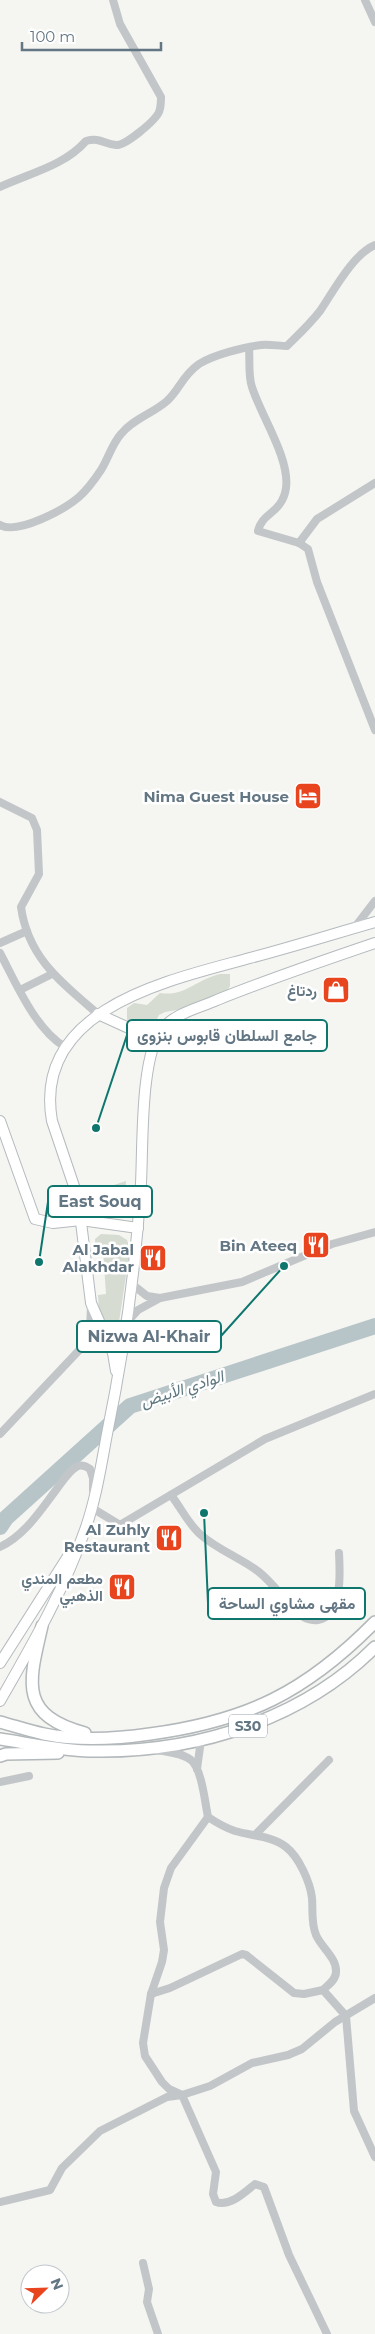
<svg xmlns="http://www.w3.org/2000/svg" width="375" height="2334" font-family="Montserrat,Vazirmatn,sans-serif">
  <rect width="100%" height="100%" fill="#f5f5f1"/>
  <!-- green -->
  <g fill="#d6dcd2">
    <path d="M220,974H230V986L227,991L177,1010L165,1012L159,1015L156,1021L145,1026L135,1027L127,1020V1008L134,1003L147,1005L160,993C185,997 197,979 220,974Z"/>
    <path d="M126,1181L124,1207L95,1204L96,1191Z"/>
    <path d="M101,1234L119,1235L127,1240L130,1249L119,1322L109,1325L99,1312L98,1295L106,1294L103,1250L95,1248V1239Z"/>
  </g>
  <g fill="none" stroke-linecap="round" stroke-linejoin="round">
    <!-- river -->
    <path stroke="#b7c5c8" stroke-width="16" d="M0,1527L6,1518L130,1406L375,1326"/>
    <!-- secondary casing -->
    <g stroke="#b4babe" stroke-width="12">
      <g id="secondary">
        <path d="M98,1014L155,1040"/>
        <path d="M0,1121L35,1219L53,1223L81,1220L138,1228"/>
        <path d="M105,1334L119,1330L127,1322"/>
        <path d="M116,1371L113,1353L91,1303L78,1198L52,1121C32,1008 170,980 250,958C292,947 333,934 375,922"/>
        <path d="M0,1663L74,1547"/>
        <path d="M0,1701C32,1645 64,1590 85,1530C96,1499 101,1466 107,1434C124,1351 136,1268 141,1183C143,1147 140,1053 163,1028C176,1013 199,1008 217,1000C269,979 322,961 375,943"/>
      </g>
    </g>
    <!-- primary casing -->
    <g stroke="#b3b8bb" stroke-width="14">
      <g id="primary">
        <path d="M42,1626C29,1682 18,1715 85,1733"/>
        <path d="M0,1722C15,1726 29,1731 44,1734C78,1741 116,1739 150,1734C247,1721 306,1692 375,1622"/>
        <path d="M0,1739C33,1744 68,1752 102,1751C201,1751 304,1718 375,1647"/>
        <path d="M0,1756L6,1754L58,1753"/>
      </g>
    </g>
    <!-- street -->
    <g stroke="#c2c6c9" stroke-width="8">
      <path d="M365,0L375,22"/>
      <path d="M0,187C30,173 64,166 86,141C100,137 104,144 116,145C125,146 155,121 159,112C161,107 161,102 161,97L120,24L113,0"/>
      <path d="M249,348C250,360 248,376 252,387C261,416 290,458 286,488C282,514 262,512 258,531L299,543L308,549L317,582L375,730"/>
      <path d="M0,525C18,535 65,509 79,497C87,490 95,479 101,470C108,459 112,444 121,434C133,419 152,414 167,401C180,389 182,376 199,364C213,355 244,347 261,345C269,344 279,346 287,346C298,335 310,324 320,311C333,292 353,254 375,245"/>
      <path d="M299,543L317,519L375,483"/>
      <path d="M0,802L32,818L37,830L39,874L21,907C28,958 62,983 98,1014"/>
      <path d="M355,927L375,901"/>
      <path d="M0,943L27,931"/>
      <path d="M0,953C16,983 35,1029 65,1047"/>
      <path d="M20,990L52,974"/>
      <path d="M133,1285L147,1296L160,1298"/>
      <path d="M128,1321L138,1310L160,1298L242,1282L332,1244L375,1232"/>
      <path d="M85,1344L105,1334"/>
      <path d="M0,1434L85,1344L90,1332L91,1305"/>
      <path d="M171,1495C181,1508 189,1525 201,1535C218,1550 241,1558 259,1572C274,1584 284,1600 298,1613C304,1619 310,1621 318,1620C343,1616 340,1572 339,1553"/>
      <path d="M92,1505V1508L120,1525L265,1439L375,1394"/>
      <path d="M0,1547C25,1535 40,1511 56,1490C62,1482 68,1472 76,1467C81,1464 86,1466 90,1469L93,1478V1491"/>
      <path d="M157,1750C168,1752 182,1753 191,1760C202,1769 205,1803 208,1817C217,1823 226,1828 235,1831C252,1836 272,1836 286,1847C299,1857 310,1882 312,1898C313,1911 311,1923 316,1935C321,1947 337,1958 336,1972C336,1980 328,1985 323,1990L346,2016L354,2111L375,2157"/>
      <path d="M197,1769L201,1740"/>
      <path d="M0,1782L29,1776"/>
      <path d="M208,1817L171,1868L164,1888L160,1922L164,1950L162,1962L151,1994L143,2043L145,2056L162,2082L169,2089L182,2095L216,2172L213,2194L216,2202C230,2207 245,2192 255,2184L264,2187L289,2255L327,2334"/>
      <path d="M255,1835L329,1760"/>
      <path d="M151,1994L170,1988L242,1954L246,1955L294,1993L304,1994L323,1990"/>
      <path d="M0,2202L50,2190L62,2168L100,2131L167,2097L182,2095L210,2086L252,2063L288,2055L302,2049L335,2022L375,1998"/>
      <path d="M143,2263L149,2289L147,2302L158,2334"/>
    </g>
    <!-- secondary -->
    <use href="#secondary" stroke="#fff" stroke-width="10"/>
    <!-- primary -->
    <use href="#primary" stroke="#fff" stroke-width="11"/>
  </g>
  <!-- icons -->
  <defs>
    <g id="hotel-square" transform="scale(1.4375)"><rect x="-9" y="-9" width="18" height="18" rx="4" fill="#e8451f" stroke="#fff"/><path d="M-6-4.5h1.5V1H6V5H4.5V3h-9V5H-6ZM-4 0a1.8 1.8 0 1 1 3.6 0ZM.5 0V-2.5h3Q6-2.5 6 0Z" fill="#fff"/></g>
    <g id="shop-square" transform="scale(1.4375)"><rect x="-9" y="-9" width="18" height="18" rx="4" fill="#e8451f" stroke="#fff"/><path d="M-5-2.5h2.3a2.7 3.5 0 0 1 5.4 0H5L5.5 6h-11ZM-1.5-2.5h3a1.5 2.3 0 0 0-3 0Z" fill="#fff"/></g>
    <g id="restaurant-square" transform="scale(1.4375)"><rect x="-9" y="-9" width="18" height="18" rx="4" fill="#e8451f" stroke="#fff"/><path d="M-5-6h1v4h1v-4h1v4h1v-4h1v5L-1.5 .5V6h-2V.5L-5-1ZM5-6V6H3V1.5H1.5Q1.5-4 5-6Z" fill="#fff"/></g>
  </defs>
  <g fill-rule="evenodd">
    <use href="#hotel-square" x="308" y="796"/>
    <use href="#shop-square" x="336" y="990"/>
    <use href="#restaurant-square" x="316" y="1245"/>
    <use href="#restaurant-square" x="153" y="1258"/>
    <use href="#restaurant-square" x="169" y="1538"/>
    <use href="#restaurant-square" x="122" y="1587"/>
  </g>
  <g text-anchor="middle" dominant-baseline="central" stroke-width="5" stroke-linejoin="round" paint-order="stroke">
    <!-- shield labels -->
    <rect fill="#fff" stroke="#929fa8" stroke-width="1" x="229" y="1714.5" width="38" height="23" rx="4"/>
    <g font-size="14" font-weight="bold" fill="#637683">
      <text x="248" y="1726">S30</text>
    </g>
    <!-- poi labels -->
    <g font-size="15" font-weight="bold" fill="#637683" stroke="#fff" text-anchor="end">
      <text x="289" y="796">Nima Guest House</text>
      <text x="317" y="990">ردتاغ</text>
      <text x="297" y="1245">Bin Ateeq</text>
      <text x="134" y="1249">Al Jabal<tspan x="134" dy="17">Alakhdar</tspan></text>
      <text x="150" y="1529">Al Zuhly<tspan x="150" dy="17">Restaurant</tspan></text>
      <text x="103" y="1578">مطعم المندي<tspan x="103" dy="17">الذهبي</tspan></text>
    </g>
    <!-- water labels -->
    <g font-size="16" font-style="italic" fill="#5f7880" stroke="#fff">
      <text transform="translate(182 1389) rotate(-18)">الوادي الأبيض</text>
    </g>
  </g>
  <!-- callouts -->
  <path fill="none" stroke="#0f766e" stroke-width="2" d="M96 1128L127 1035M39 1262L48 1202M284 1266L221 1336M204 1513L208 1603"/>
  <g fill="#0f766e" stroke="#fff" stroke-width="2">
    <circle cx="96" cy="1128" r="5"/>
    <circle cx="39" cy="1262" r="5"/>
    <circle cx="284" cy="1266" r="5"/>
    <circle cx="204" cy="1513" r="5"/>
  </g>
  <g fill="#fff" stroke="#0f766e" stroke-width="2">
    <rect x="127" y="1020" width="200" height="31" rx="5"/>
    <rect x="48" y="1186" width="104" height="31" rx="5"/>
    <rect x="77" y="1321" width="144" height="31" rx="5"/>
    <rect x="208" y="1588" width="157" height="31" rx="5"/>
  </g>
  <g font-size="16" text-anchor="middle" font-weight="bold" fill="#637683">
    <text x="227" y="1041">جامع السلطان قابوس بنزوى</text>
    <text x="100" y="1207">East Souq</text>
    <text x="149" y="1342">Nizwa Al-Khair</text>
    <text x="287" y="1609">مقهى مشاوي الساحة</text>
  </g>
  <!-- north arrow -->
  <g transform="translate(45 2289) rotate(67)"><circle r="24" fill="#ffffff" stroke="#c1c8cd"/>
  <path d="M0-4L9 19L0 12L-9 19Z" fill="#e8451f"/>
  <text y="-8" font-size="14" font-weight="bold" text-anchor="middle" fill="#637683">N</text>
  </g>
  <!-- scale -->
  <path d="M22 42v8h139v-8" fill="none" stroke="#637683" stroke-width="2.5"/>
  <text x="30" y="42" font-size="15" fill="#637683" stroke="#ffffff" stroke-width="4" paint-order="stroke">100 m</text>
</svg>
